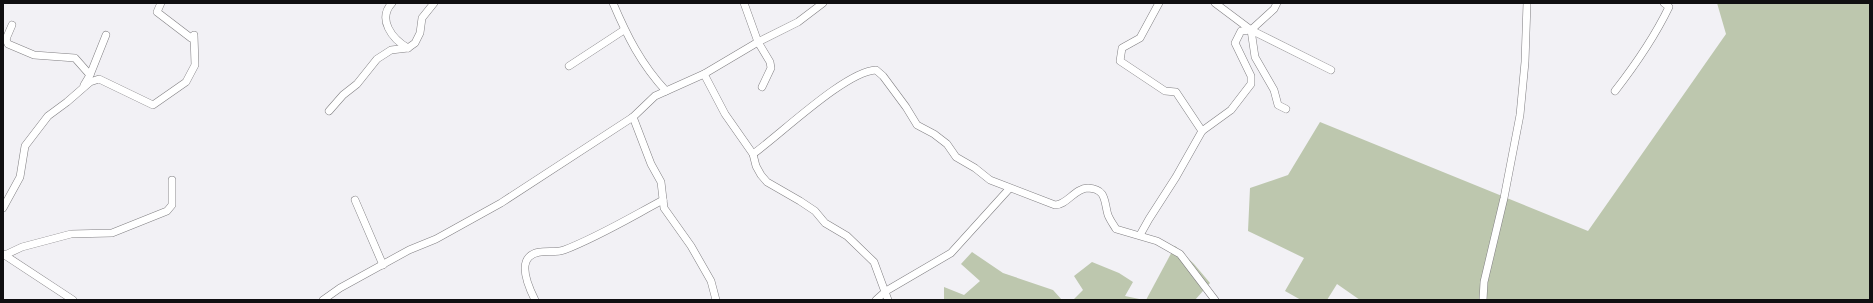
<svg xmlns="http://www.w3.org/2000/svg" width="1873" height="303" font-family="'Archivo Narrow',sans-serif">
  <rect width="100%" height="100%" fill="#f2f1f5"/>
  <!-- green -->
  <g fill="#bdc7ae">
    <path d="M1717,3H1870V300H1360L1337,284L1327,300H1301L1285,291L1304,258L1248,231L1250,188L1288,175L1320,122L1588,231L1726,34Z"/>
    <path d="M1175,246L1194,264L1210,283L1195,300H1146Z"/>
    <path d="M972,252L1003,273L1053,290L1062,300H944V287L964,295L980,281L961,264Z"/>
    <path d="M1092,262L1119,273L1133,282L1125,296L1144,300H1073L1083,290L1074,276Z"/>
  </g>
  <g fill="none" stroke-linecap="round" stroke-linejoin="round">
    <!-- minor casing -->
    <g stroke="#807f82" stroke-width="8">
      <g id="minor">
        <path d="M392,3C377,19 392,39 408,48"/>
        <path d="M613,3C627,36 641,64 666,91"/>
        <path d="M744,3L758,42L770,62L771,68L762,87"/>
        <path d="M1159,3L1140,38L1122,48L1120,61L1165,91L1176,92L1202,131"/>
        <path d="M1215,3L1251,30L1331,70"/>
        <path d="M12,25L6,39L8,44L34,55L75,58L90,75L84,85"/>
        <path d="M1251,30L1255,57L1274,90L1278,105L1286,109"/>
        <path d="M569,66L624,30"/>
        <path d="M704,74L725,114L753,154L756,166L761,175L767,182L800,201L815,211L825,223L847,236L874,262L888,300"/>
        <path d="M90,75L106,35"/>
        <path d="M1615,91C1636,64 1654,38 1669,7L1664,3"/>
        <path d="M329,111L343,95L357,84L377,59L391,50L408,48L415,43L420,33L422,18L434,3"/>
        <path d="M633,117L651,164L661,182L664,208L691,246L711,281L716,300"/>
        <path d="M753,154C781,134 846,71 876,70L883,76L906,107L917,125L934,134L947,144L956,157L975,168L990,180L1055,205C1067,205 1075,188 1088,188C1107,189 1104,202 1108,215C1110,220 1113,224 1116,229L1157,241L1180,254L1215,300"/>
        <path d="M355,200L383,265"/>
        <path d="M3,208L20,177L25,146L48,116L67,102L90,82L99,79L153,105L186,82L195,65L194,35L191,38L157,12L161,3"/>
        <path d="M1140,235L1149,219L1176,177L1202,131L1231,110L1251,84V76L1235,43L1241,31L1251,30L1274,9L1277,3"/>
        <path d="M3,254L73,300"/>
        <path d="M5,255L22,247L71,234L112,233L167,211L172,205V180"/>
        <path d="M323,300L340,288L409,250L436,239L501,203L633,117L655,96L704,74L758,42L798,22L823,3"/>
        <path d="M535,300C530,290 519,267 529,257C538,248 554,254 564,250C598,237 631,217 663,200"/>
        <path d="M876,300L886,291L951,253L1009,189"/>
        <path d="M1483,300L1484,282L1504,198L1520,115L1525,62L1527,3"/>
      </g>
    </g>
    <!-- minor -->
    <use href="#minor" stroke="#fff" stroke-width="7"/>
  </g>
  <!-- border -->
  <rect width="1873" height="303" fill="none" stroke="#100f11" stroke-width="8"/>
</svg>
